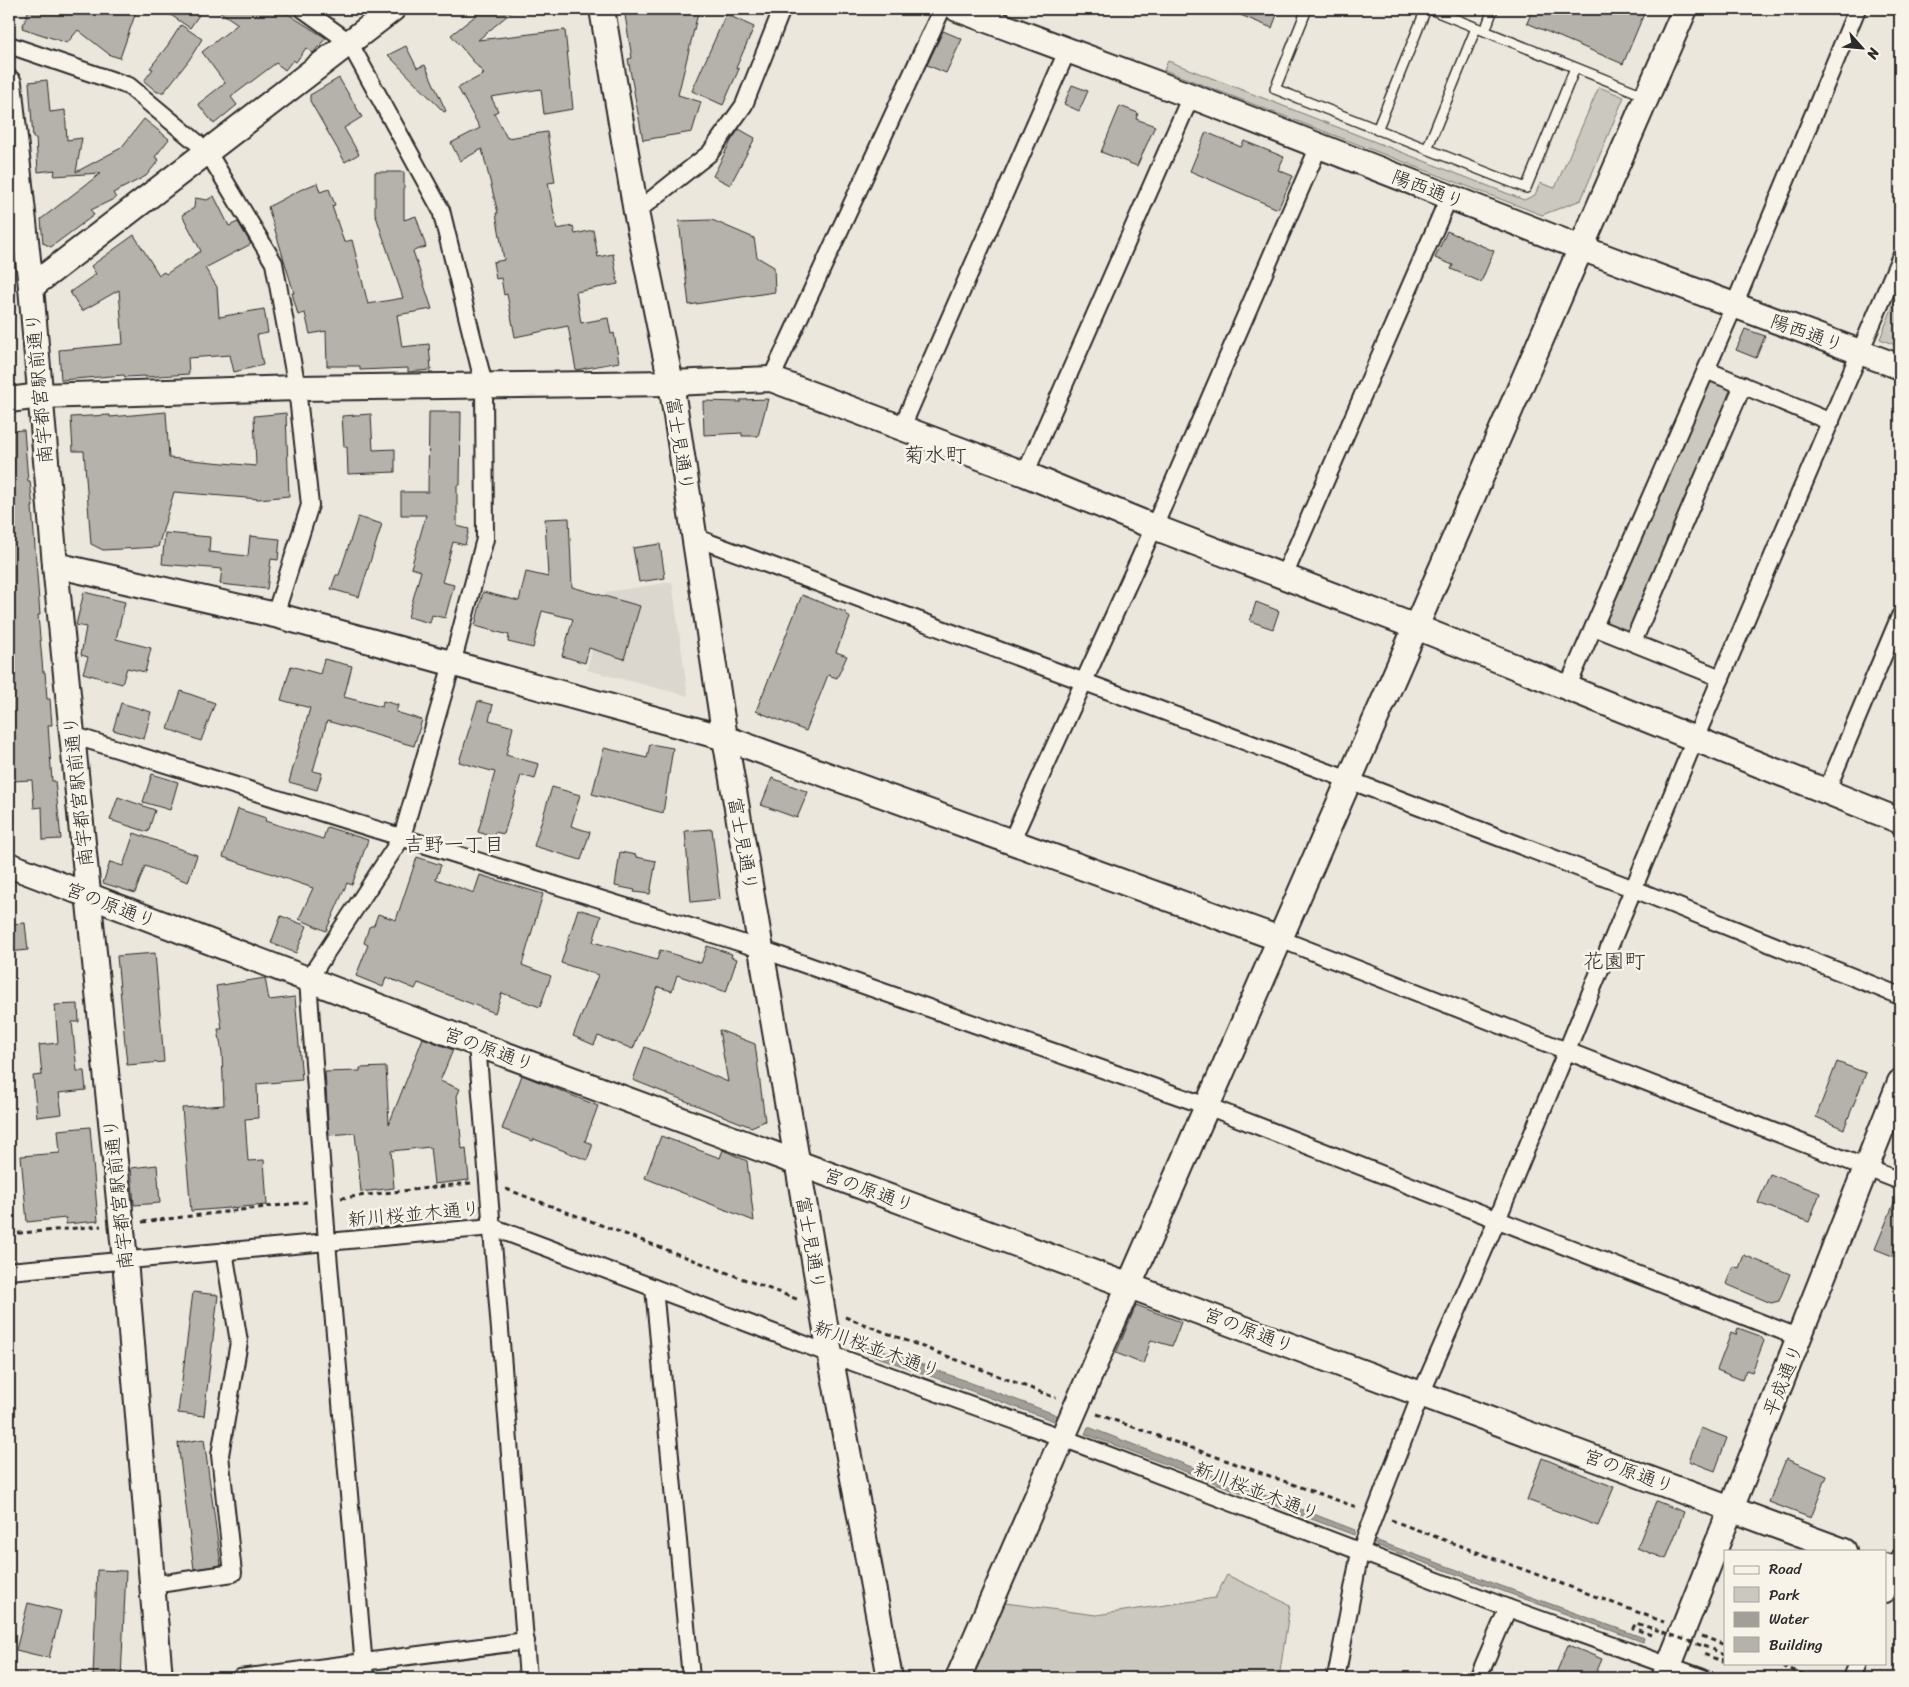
<svg xmlns="http://www.w3.org/2000/svg" width="1909" height="1687" font-family="Sriracha,'Klee One',sans-serif">
  <rect width="100%" height="100%" fill="#ebe7dd"/>
  <filter id="ink" filterUnits="userSpaceOnUse"><feTurbulence type="fractalNoise" baseFrequency=".02" numOctaves="2"/><feDisplacementMap in="SourceGraphic" scale="10" xChannelSelector="R" yChannelSelector="G"/><feConvolveMatrix kernelMatrix="1 2 1 2 8 2 1 2 1" color-interpolation-filters="sRGB"/></filter>
  <g filter="url(#ink)">
    <!-- built -->
    <path fill="#dbd7ce" d="M672,582L688,696L587,670L606,592Z"/>
    <!-- green -->
    <g fill="#cbc8bf" stroke="#7b7a75">
      <path d="M1168,61L1524,200L1535,195L1540,183L1555,188L1599,87L1624,97L1581,200L1542,215L1164,70Z"/>
      <path d="M1900,288V347L1880,339Z"/>
      <path d="M1711,378L1735,388L1630,633L1603,624Z"/>
      <path d="M1227,1575L1290,1605L1279,1678H973L1005,1603L1096,1615L1215,1598Z"/>
    </g>
    <!-- water -->
    <g fill="#a29f98" stroke="#72716c">
      <path d="M856,1340L1057,1415L1054,1421L853,1348Z"/>
      <path d="M1088,1427L1355,1530L1354,1535L1085,1434Z"/>
      <path d="M1375,1540L1644,1638L1643,1642L1373,1544Z"/>
    </g>
    <!-- building -->
    <g fill="#b5b2ab" stroke="#2b2b2b">
      <path d="M29,9H137L120,58L110,55L78,30L67,43L22,28Z"/>
      <path d="M162,9H203L190,28Z"/>
      <path d="M216,9H280L326,38L313,53L306,48L296,62L293,60L285,70L276,63L231,97L237,105L214,124L198,104L225,83L202,52L238,24Z"/>
      <path d="M484,9H515L478,40L565,30L573,109L544,114L541,89L491,97L498,111L494,113L507,138L547,132L555,182L548,183L557,229L573,226L575,234L593,230L598,257L613,254L618,284L576,292L581,323L608,318L611,334L614,333L619,362L576,370L568,326L515,337L507,294L504,295L501,278L496,279L493,262L504,260L496,213H498L482,149L460,161L451,143L480,128L458,88L484,74L451,35Z"/>
      <path d="M624,9H699L678,95L701,102L692,132L643,140L628,59L632,58Z"/>
      <path d="M1226,9H1279L1272,28Z"/>
      <path d="M1533,9H1646L1623,64L1527,23Z"/>
      <path d="M726,14L754,27L736,68L739,69L723,105L692,91Z"/>
      <path d="M181,25L202,39L189,60L164,92H157L144,81L153,69L150,68L168,45Z"/>
      <path d="M943,31L962,39L946,73L927,65Z"/>
      <path d="M406,46L417,68L425,65L446,111L444,112L388,55Z"/>
      <path d="M339,78L362,117L344,128L359,154L345,162L310,101V95Z"/>
      <path d="M47,80L50,112L65,110L67,140L82,138L76,172L121,148L144,119L169,139L155,157L159,160L146,176L113,193L116,198L91,210L94,215L51,247L43,243L41,219L101,173L54,176L55,170L38,172L36,138H33L29,82Z"/>
      <path d="M1072,85L1088,91L1079,111L1064,104Z"/>
      <path d="M1120,106L1138,113L1136,119L1155,126L1137,166L1101,152Z"/>
      <path d="M739,129L755,138L730,185L713,176L731,141Z"/>
      <path d="M1206,132L1241,147L1244,141L1284,157L1278,170L1293,176L1278,209L1190,171Z"/>
      <path d="M375,172H404V220L416,216L426,247L413,251L432,309L397,315L402,347L429,344L431,370L408,372V368L360,370V366H327L326,331L310,334L305,313L298,315L292,293H294L268,207L300,190L317,183L320,192L329,189L335,205L332,206L344,242L352,240L368,304L403,298L375,213Z"/>
      <path d="M214,196L229,226L238,222L251,244L205,268L217,287L219,317L264,309L268,333L257,335L263,365L234,372L230,355L188,358L189,374L145,377V376L125,377L124,375L61,380L59,350L123,344L119,290L82,311L70,292L96,274L91,266L134,235L159,275L164,272L166,274L201,251L182,215L194,208L195,198L207,200Z"/>
      <path d="M712,220L754,238L757,257L774,267L775,292L689,305L679,221Z"/>
      <path d="M1447,231L1494,251L1481,282L1451,269L1453,265L1435,258Z"/>
      <path d="M1745,329L1765,336L1756,358L1736,350Z"/>
      <path d="M768,399L758,436H742V433L704,435L703,401L741,402L740,400Z"/>
      <path d="M166,412L169,458L256,466L254,416L286,413L289,496L259,499L174,492L158,547L103,550L91,544L84,451H73L71,417L110,415V417Z"/>
      <path d="M429,412H461L460,485H457V526L469,529L465,545L453,542L442,582L454,585L445,618L432,615L430,623L408,617L421,571L411,568L426,515H401V492H428Z"/>
      <path d="M371,414L373,450L395,449V472L348,474L347,447H344L342,416Z"/>
      <path d="M24,430L28,481H30L33,507H32L40,615H38L43,672H45L47,699H50L52,725H48L52,781H55L61,839L43,840L42,807L34,808L32,780L12,781L10,755L9,756V711H12L10,672H9V431Z"/>
      <path d="M358,517L382,524L359,597L331,589L336,575H339Z"/>
      <path d="M569,518L572,587L640,606L624,659L589,648L585,663L562,656L573,619L542,611L533,648L508,642L509,635L475,626L483,592L519,601L526,572L548,577L545,519Z"/>
      <path d="M165,533L210,537L209,552L248,556L250,536L280,539L278,560L271,559L267,589L220,584L222,569L162,564Z"/>
      <path d="M660,544L665,578L639,582L633,548Z"/>
      <path d="M84,592L125,602L116,639L151,648L145,672L127,668L122,684L83,673L88,657L81,655L86,627L76,625Z"/>
      <path d="M802,595L845,612L850,618L836,652L847,656L837,678L828,675L806,731L756,711Z"/>
      <path d="M1256,602L1279,611L1273,629L1250,621Z"/>
      <path d="M324,659L352,666L344,697L382,707L383,701L398,705L396,712L422,720L414,746L327,721L313,771L322,773L317,790L289,782L310,708L281,700L291,666L320,674Z"/>
      <path d="M181,691L215,703L201,741L168,729Z"/>
      <path d="M478,701L493,705L489,720L513,727L506,755L539,764L535,779L521,775L504,834L495,832L494,837L478,832L495,772L459,762Z"/>
      <path d="M121,703L151,712L144,739L113,730Z"/>
      <path d="M650,744L673,748L663,813L592,794L604,748L647,758Z"/>
      <path d="M152,774L178,782L170,810L143,802Z"/>
      <path d="M772,778L808,792L797,818L761,805Z"/>
      <path d="M552,787L580,795L571,826L590,832L581,860L534,846Z"/>
      <path d="M118,797L155,810L148,832L110,820Z"/>
      <path d="M238,809L266,818L265,821L323,839L327,827L368,840L352,885L347,883L326,931L299,919L313,888L223,857Z"/>
      <path d="M712,829L720,899L691,902L685,831Z"/>
      <path d="M134,833L197,855L188,882L145,866L135,893L103,883L110,862L123,866Z"/>
      <path d="M620,852L636,855V857L656,861L650,894L634,892L635,890L615,886Z"/>
      <path d="M417,857L441,865L436,879L474,893L480,875L543,894L522,965L551,976L540,1007L502,993L495,1013L418,983L415,989L386,977L383,987L356,976L368,945L364,943L369,927L374,925L378,914L396,920Z"/>
      <path d="M578,909L601,916L593,942L657,960L660,950L701,963L707,946L732,954L731,957L737,959L726,992L677,975L672,991L658,987L633,1049L598,1036L594,1045L573,1036L598,975L561,963Z"/>
      <path d="M281,916L307,926L296,953L271,943Z"/>
      <path d="M25,923L28,950L9,952V924Z"/>
      <path d="M155,953L164,1062L127,1065L117,956Z"/>
      <path d="M265,978L269,1000L295,997L302,1080L257,1084L258,1118L245,1119L248,1161L264,1160L267,1205L191,1211L182,1108L224,1105L222,1053L218,1029H222L216,986Z"/>
      <path d="M78,1004L79,1022H72L77,1071H84L86,1090L59,1093L62,1114L37,1117L33,1076L42,1075L39,1045L58,1043L55,1005Z"/>
      <path d="M719,1030L755,1044L765,1121L751,1127L633,1080L645,1047L728,1082Z"/>
      <path d="M423,1038L453,1050L440,1081L460,1089L457,1096L462,1149L466,1148L469,1180L434,1184L430,1147L391,1151L394,1188L361,1192L355,1133L329,1135L325,1072L360,1071V1068L386,1067L389,1124Z"/>
      <path d="M1837,1062L1866,1073L1844,1129L1816,1117Z"/>
      <path d="M522,1075L598,1106L585,1141L593,1144L587,1160L534,1139L533,1141L502,1129Z"/>
      <path d="M90,1127L98,1221L66,1224V1218L27,1222L21,1156L60,1153L58,1130Z"/>
      <path d="M661,1136L720,1158L723,1150L747,1161L754,1221L645,1178Z"/>
      <path d="M157,1165L160,1203L134,1205L131,1168Z"/>
      <path d="M1770,1174L1820,1193L1809,1222L1758,1203Z"/>
      <path d="M1899,1191H1900V1259L1875,1249Z"/>
      <path d="M1744,1255L1790,1274L1779,1301L1771,1303L1726,1284L1733,1266L1739,1268Z"/>
      <path d="M193,1292L218,1295L204,1416L178,1413Z"/>
      <path d="M1136,1305L1181,1322L1172,1346L1151,1340L1143,1364L1116,1353Z"/>
      <path d="M1738,1328L1760,1336L1764,1341L1752,1372L1746,1370L1742,1380L1717,1370L1731,1333L1736,1335Z"/>
      <path d="M1701,1428L1727,1438L1715,1471L1689,1461Z"/>
      <path d="M204,1439L221,1565L194,1569L178,1443Z"/>
      <path d="M1542,1458L1614,1487L1598,1526L1527,1500Z"/>
      <path d="M1786,1459L1827,1476L1811,1518L1769,1502Z"/>
      <path d="M1656,1501L1684,1512L1666,1559L1637,1548Z"/>
      <path d="M97,1570L126,1571L121,1678H93Z"/>
      <path d="M28,1603L61,1611L49,1658L16,1650Z"/>
      <path d="M1568,1645L1602,1659L1594,1678H1554Z"/>
    </g>
    <g fill="none" stroke-linecap="round" stroke-linejoin="round">
      <!-- lane casing -->
      <g stroke="#2b2b2b" stroke-width="12">
        <g id="lane">
          <path d="M1307,9L1275,89L1526,188L1575,68"/>
          <path d="M1430,9L1646,96"/>
          <path d="M1485,31L1493,9"/>
          <path d="M1377,130L1426,9"/>
          <path d="M1427,149L1476,28"/>
        </g>
      </g>
      <!-- street casing -->
      <g stroke="#2b2b2b" stroke-width="20">
        <g id="street">
          <path d="M303,9L349,42L441,210L484,385L485,539L452,664L402,837L308,980L327,1242L365,1678"/>
          <path d="M9,45L129,86L207,151L274,263L297,388L310,505L275,615"/>
          <path d="M636,212L710,153L744,105L782,9"/>
          <path d="M1706,370L1831,422"/>
          <path d="M771,379L942,9"/>
          <path d="M901,429L1068,49"/>
          <path d="M1025,474L1191,96"/>
          <path d="M694,537L1349,780L1634,889L1900,996"/>
          <path d="M1284,576L1449,197"/>
          <path d="M1594,627L1721,678"/>
          <path d="M1633,642L1743,385"/>
          <path d="M1567,688L1734,306L1857,9"/>
          <path d="M72,735L761,949L1207,1106L1800,1338"/>
          <path d="M1826,792L1900,616"/>
          <path d="M1011,842L1154,527L1319,146"/>
          <path d="M1280,939L1900,1181"/>
          <path d="M477,1044L528,1678"/>
          <path d="M9,1271L492,1227L830,1354L1063,1438L1508,1608L1703,1678"/>
          <path d="M654,1288L691,1678"/>
          <path d="M152,1585L233,1573L220,1455L239,1342L224,1251"/>
          <path d="M1885,1594L1900,1557"/>
          <path d="M240,1678L526,1641"/>
          <path d="M1336,1678L1360,1552L1421,1394L1497,1220L1695,739L1900,258"/>
          <path d="M1478,1678L1508,1608"/>
          <path d="M1851,1678L1857,1663"/>
        </g>
      </g>
      <!-- secondary casing -->
      <g stroke="#2b2b2b" stroke-width="28">
        <g id="secondary">
          <path d="M602,9L636,212L671,383L725,738L830,1354L890,1678"/>
          <path d="M957,9L1191,96L1581,248L1900,367"/>
          <path d="M9,83L31,287L55,565L125,1260L160,1678"/>
          <path d="M31,287L393,9"/>
          <path d="M9,400L40,396L297,388L671,383L771,379L1025,474L1154,527L1416,627L1900,821"/>
          <path d="M55,565L275,615L725,738L1280,939"/>
          <path d="M9,865L477,1044L1844,1551"/>
          <path d="M1885,1566L1900,1572"/>
          <path d="M958,1678L1685,9"/>
          <path d="M1664,1678L1900,1082"/>
        </g>
      </g>
      <!-- path -->
      <g stroke="#2b2b2b" stroke-width="3" stroke-dasharray="5 4" stroke-linecap="butt">
        <path d="M506,1189L799,1300"/>
        <path d="M341,1198L471,1183"/>
        <path d="M142,1222L307,1202"/>
        <path d="M9,1234L101,1226"/>
        <path d="M845,1317L1056,1398"/>
        <path d="M1097,1414L1359,1508"/>
        <path d="M1391,1520L1664,1622"/>
        <path d="M1651,1635L1633,1628L1636,1623L1654,1629"/>
        <path d="M1702,1636L1725,1645"/>
        <path d="M1703,1646L1725,1654L1722,1661L1703,1654"/>
        <path d="M1774,1663L1813,1678"/>
      </g>
      <!-- lane -->
      <use href="#lane" stroke="#f7f3e8" stroke-width="9"/>
      <!-- street -->
      <use href="#street" stroke="#f7f3e8" stroke-width="16"/>
      <!-- secondary -->
      <use href="#secondary" stroke="#f7f3e8" stroke-width="24"/>
      <!-- path-bridge -->
      <path stroke="#2b2b2b" stroke-width="3" stroke-dasharray="5 4" stroke-linecap="butt" d="M1654,1629L1703,1646"/>
    </g>
  </g>
  <g text-anchor="middle" dominant-baseline="central" stroke-width="5" stroke-linejoin="round" paint-order="stroke">
    <!-- street labels -->
    <g font-size="19" fill="#2b2b2b" stroke="#f7f3e8">
      <text transform="translate(1428 189) rotate(21)">陽西通り</text>
      <text transform="translate(1807 333) rotate(20)">陽西通り</text>
      <text transform="translate(39 388) rotate(-95)">南宇都宮駅前通り</text>
      <text transform="translate(680 444) rotate(81)">富士見通り</text>
      <text transform="translate(78 791) rotate(-96)">南宇都宮駅前通り</text>
      <text transform="translate(743 844) rotate(80)">富士見通り</text>
      <text transform="translate(111 905) rotate(21)">宮の原通り</text>
      <text transform="translate(489 1049) rotate(20)">宮の原通り</text>
      <text transform="translate(869 1190) rotate(20)">宮の原通り</text>
      <text transform="translate(118 1194) rotate(-96)">南宇都宮駅前通り</text>
      <text transform="translate(414 1214) rotate(-5)">新川桜並木通り</text>
      <text transform="translate(811 1243) rotate(80)">富士見通り</text>
      <text transform="translate(1249 1330) rotate(21)">宮の原通り</text>
      <text transform="translate(877 1349) rotate(20)">新川桜並木通り</text>
      <text transform="translate(1783 1380) rotate(-68)">平成通り</text>
      <text transform="translate(1629 1471) rotate(20)">宮の原通り</text>
      <text transform="translate(1257 1491) rotate(21)">新川桜並木通り</text>
    </g>
    <!-- neighbourhood labels -->
    <g font-size="20" fill="#2b2b2b" stroke="#f7f3e8">
      <text x="454" y="844">吉野一丁目</text>
    </g>
    <!-- quarter labels -->
    <g font-size="21" fill="#2b2b2b" stroke="#f7f3e8">
      <text x="935" y="455">菊水町</text>
      <text x="1614" y="961">花園町</text>
    </g>
  </g>
  <!-- margin -->
  <rect width="1909" height="1687" fill="none" stroke="#f7f3e8" stroke-width="30"/>
  <rect x="15" y="15" width="1879" height="1657" fill="none" stroke="#2b2b2b" stroke-width="2" filter="url(#ink)"/>
  <!-- legend -->
  <rect x="1724" y="1550" width="162" height="115" fill="#f7f3e8" stroke="#a5a39c"/>
  <rect x="1734" y="1566" width="25" height="8" fill="#f7f3e8" stroke="#a5a39c"/>
  <text x="1769" y="1574" font-size="15" fill="#2b2b2b">Road</text>
  <rect x="1734" y="1587" width="25" height="15" fill="#cbc8bf" stroke="#a5a39c"/>
  <text x="1769" y="1600" font-size="15" fill="#2b2b2b">Park</text>
  <rect x="1734" y="1612" width="25" height="15" fill="#a29f98" stroke="#a5a39c"/>
  <text x="1769" y="1624" font-size="15" fill="#2b2b2b">Water</text>
  <rect x="1734" y="1637" width="25" height="15" fill="#b5b2ab" stroke="#a5a39c"/>
  <text x="1769" y="1650" font-size="15" fill="#2b2b2b">Building</text>
  <!-- north arrow -->
  <g transform="translate(1862 48) rotate(117)" stroke="#f7f3e8" stroke-width="4" paint-order="stroke">
  <path d="M0-4L9 19L0 12L-9 19Z" fill="#2b2b2b"/>
  <text y="-8" font-size="14" font-weight="bold" text-anchor="middle" fill="#2b2b2b">N</text>
  </g>
</svg>
